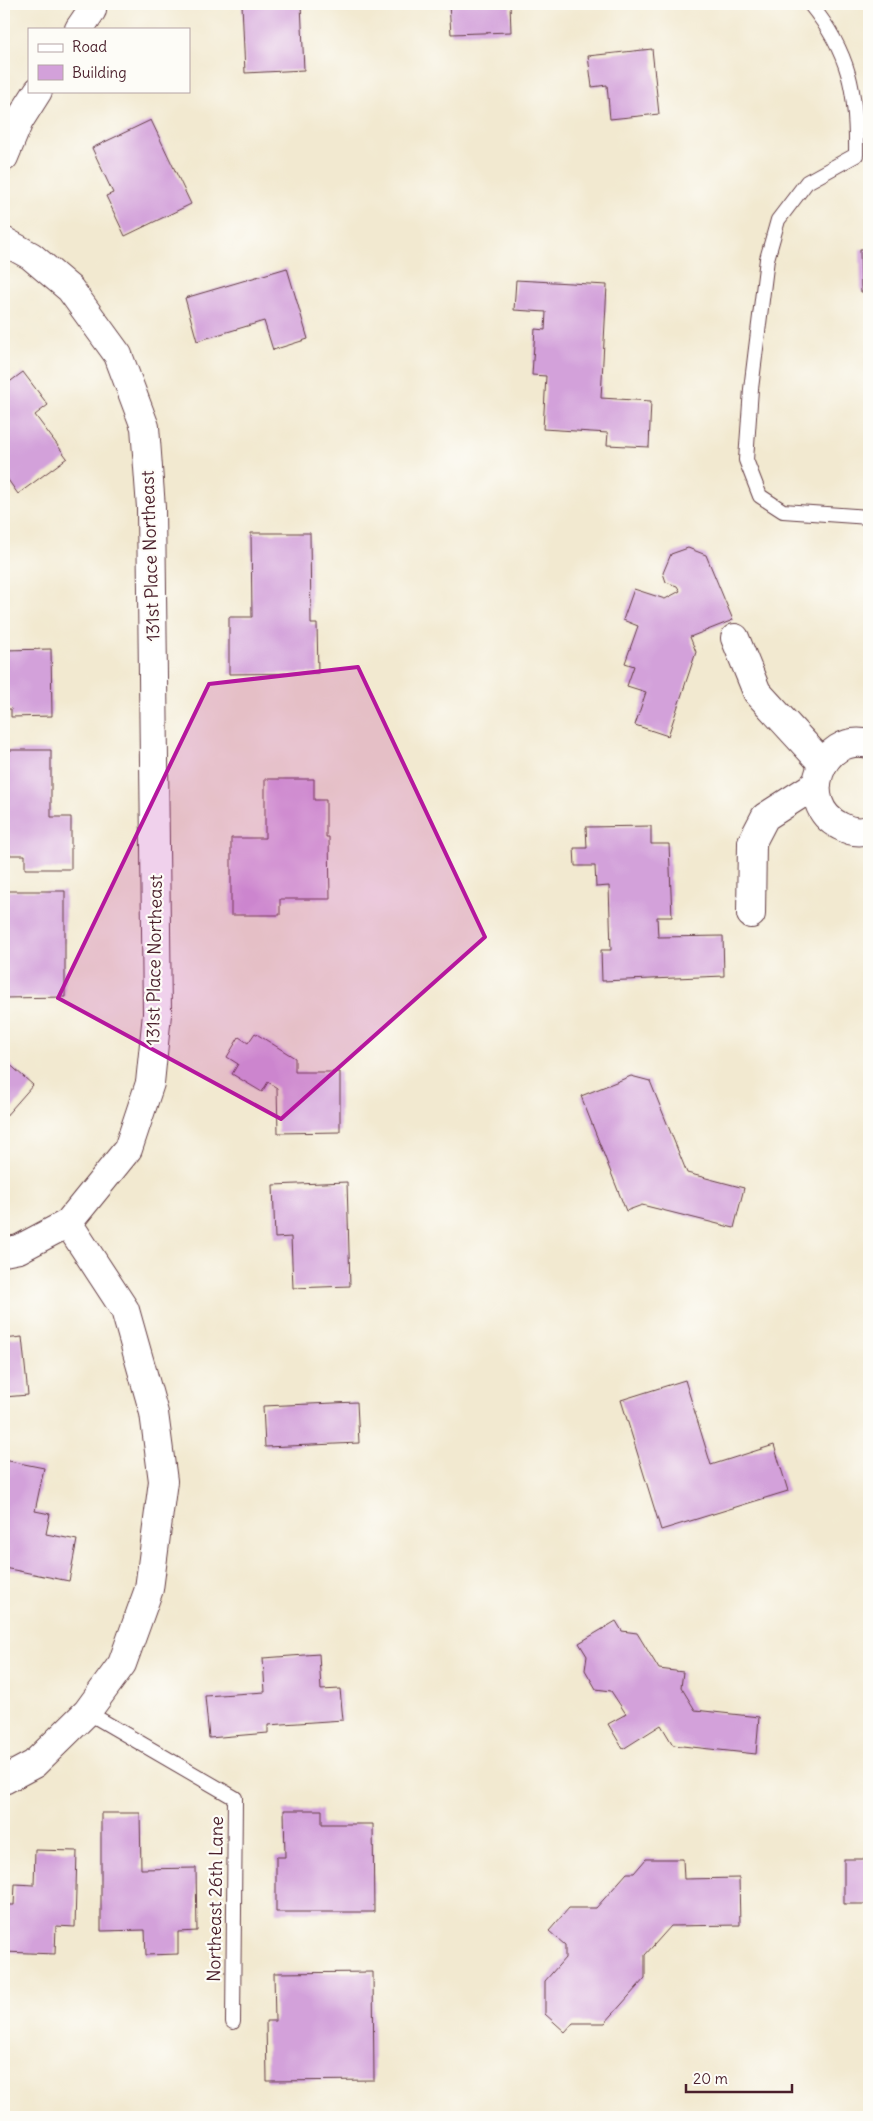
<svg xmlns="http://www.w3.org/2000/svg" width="873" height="2121" font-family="Delius,sans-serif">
  <rect width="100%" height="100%" fill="#fdfcf7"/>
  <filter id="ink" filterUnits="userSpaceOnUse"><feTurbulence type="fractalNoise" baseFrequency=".02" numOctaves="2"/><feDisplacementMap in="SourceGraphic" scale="10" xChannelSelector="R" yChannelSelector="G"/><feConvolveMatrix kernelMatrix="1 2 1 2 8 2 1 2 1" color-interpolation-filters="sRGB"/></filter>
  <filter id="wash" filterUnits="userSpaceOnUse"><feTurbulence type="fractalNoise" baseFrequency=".0096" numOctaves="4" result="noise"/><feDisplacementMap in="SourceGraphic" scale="20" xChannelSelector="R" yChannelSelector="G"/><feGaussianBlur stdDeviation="1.12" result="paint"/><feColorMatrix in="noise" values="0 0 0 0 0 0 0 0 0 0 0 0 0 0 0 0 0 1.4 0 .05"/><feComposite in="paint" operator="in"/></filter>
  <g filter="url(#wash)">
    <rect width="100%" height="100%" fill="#f2e9d0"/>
    <g id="blocks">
      <!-- building -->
      <g fill="#d3a1da">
        <path d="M242,4H301L304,70L245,73Z"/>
        <path d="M449,4H510L511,32L451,34Z"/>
        <path d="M652,49L659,114L610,119L607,85L592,87L588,56Z"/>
        <path d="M151,120L191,204L125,236L106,196L113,193L92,148Z"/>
        <path d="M860,249H869V292H861Z"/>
        <path d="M287,268L308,339L273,350L264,321L197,341L185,298Z"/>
        <path d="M516,280L607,285L601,398L651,401L649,447L607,445L608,433L543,429L546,376L532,375L535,329L545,330L546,312L514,310Z"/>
        <path d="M23,372L48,405L35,415L67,458L18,494L4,474V386Z"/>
        <path d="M251,533H310L311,624H317L318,673L229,674V617H252Z"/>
        <path d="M688,548L706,555L733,620L690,637L696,652L668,736L635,725L646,692L627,686L634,666L625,663L638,626L623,620L634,589L665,599L680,591L677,586L666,582L663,573L671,554Z"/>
        <path d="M51,649L52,716L11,717V709H4V650Z"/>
        <path d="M4,750H51V817H71V869H25V855H4Z"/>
        <path d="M265,779H314V800H326V837H329L330,899H280V915H231V838H265Z"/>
        <path d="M651,826V844H669L672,917H657L658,937L723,936L724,976L602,981L601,950H611L609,886L596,887L595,866H575L574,848H587L586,827Z"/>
        <path d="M4,891H65V997L4,998Z"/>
        <path d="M255,1033L295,1058V1072H340V1132L278,1133L277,1088L268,1082L262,1092L232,1074L238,1064L227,1057L239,1037L248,1043Z"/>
        <path d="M6,1061L33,1085L4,1118V1063Z"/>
        <path d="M631,1076L650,1081L687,1173L744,1188L734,1228L642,1205L626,1211L581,1096Z"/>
        <path d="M347,1182L350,1286L293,1288L291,1237L275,1238L273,1185Z"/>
        <path d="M22,1337L28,1395L4,1397V1339Z"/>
        <path d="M685,1380L711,1465L774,1445L788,1491L661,1530L621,1400Z"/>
        <path d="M357,1402L359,1443L265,1447L263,1406Z"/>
        <path d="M4,1460L44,1468L35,1511L50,1514L46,1534L77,1540L69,1581L4,1568Z"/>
        <path d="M616,1621L622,1631L637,1633L659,1669L683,1672L681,1687L695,1710L759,1717L756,1754L673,1745L661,1725L623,1749L608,1724L626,1714L611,1691L596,1689L585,1670L587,1656L579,1643Z"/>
        <path d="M319,1654L321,1690L340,1689L343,1720L268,1725V1733L209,1738L205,1696L265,1692L263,1658Z"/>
        <path d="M284,1810H322V1824H373L374,1912H276V1857H285Z"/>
        <path d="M101,1813H140L141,1869L196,1868L197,1931L178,1932V1954L146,1955L145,1930L101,1931Z"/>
        <path d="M35,1850L77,1851L75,1927L56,1926L55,1954L4,1952V1905H14L15,1884L34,1885Z"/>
        <path d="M646,1859H683L684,1879L739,1878L740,1925L671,1926L645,1955V1978L605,2023H573L565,2032L545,2014V1981L565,1958V1945L549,1931L569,1908H596L627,1873H634Z"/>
        <rect x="844" y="1859" width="25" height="45"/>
        <path d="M373,1972L374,2080L267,2081L266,2021H275L274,1973Z"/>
      </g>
    </g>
  </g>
  <g filter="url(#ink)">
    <use href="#blocks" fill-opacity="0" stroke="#633d44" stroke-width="1"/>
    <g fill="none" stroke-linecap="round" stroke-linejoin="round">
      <!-- lane casing -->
      <g stroke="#633d44" stroke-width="16">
        <g id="lane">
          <path d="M810,4C850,53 857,93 856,155L807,182L778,220L767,259L751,389L746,460L760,496L783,511L869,517"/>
          <path d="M87,1712L235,1798L233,2022"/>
        </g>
      </g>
      <!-- street casing -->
      <g stroke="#633d44" stroke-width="30">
        <g id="street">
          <path d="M79,29L92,10"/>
          <path d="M4,157L19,121L38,91"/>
          <path d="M4,241L31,256L70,289L118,355L145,427L151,508L157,1014L150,1083L128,1149L68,1223L19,1249L4,1252"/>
          <path d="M735,638L757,692L823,764"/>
          <path d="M869,744C821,732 795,804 840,826C849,831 859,833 869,830"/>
          <path d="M751,914L752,842L765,817L815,785"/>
          <path d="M4,1780L34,1764L87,1712L122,1664L149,1589L163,1481L154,1413L125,1310L68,1223"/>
        </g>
      </g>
      <!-- lane -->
      <use href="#lane" stroke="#fff" stroke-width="14"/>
      <!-- street -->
      <use href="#street" stroke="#fff" stroke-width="28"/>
    </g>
  </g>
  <!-- marked area -->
  <path fill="#b5179e" fill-opacity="0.2" stroke="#b5179e" stroke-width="4" stroke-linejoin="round" d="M358,667L485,937L281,1119L58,998L209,684Z"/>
  <g text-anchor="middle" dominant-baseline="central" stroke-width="4.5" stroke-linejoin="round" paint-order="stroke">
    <!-- street labels -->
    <g font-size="18" fill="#4a1f2b" stroke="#fdfcf7">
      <text transform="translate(150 556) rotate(-92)">131st Place Northeast</text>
      <text transform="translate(154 960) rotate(-89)">131st Place Northeast</text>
      <text transform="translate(215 1899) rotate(-89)">Northeast 26th Lane</text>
    </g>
  </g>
  <!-- margin -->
  <rect width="873" height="2121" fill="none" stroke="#fdfcf7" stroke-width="20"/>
  <!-- legend -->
  <rect x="28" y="28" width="162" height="65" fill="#fdfcf7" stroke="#b5a4a5"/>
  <rect x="38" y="44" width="25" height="8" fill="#ffffff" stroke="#b5a4a5"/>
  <text x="72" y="52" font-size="15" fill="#4a1f2b">Road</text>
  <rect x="38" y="65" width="25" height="15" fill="#d3a1da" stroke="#b5a4a5"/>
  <text x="72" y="78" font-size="15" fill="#4a1f2b">Building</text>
  <!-- scale -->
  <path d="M686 2084v8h106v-8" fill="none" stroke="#4a1f2b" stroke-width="2.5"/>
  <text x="693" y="2084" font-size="15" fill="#4a1f2b" stroke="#fdfcf7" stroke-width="4" paint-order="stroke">20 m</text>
</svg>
